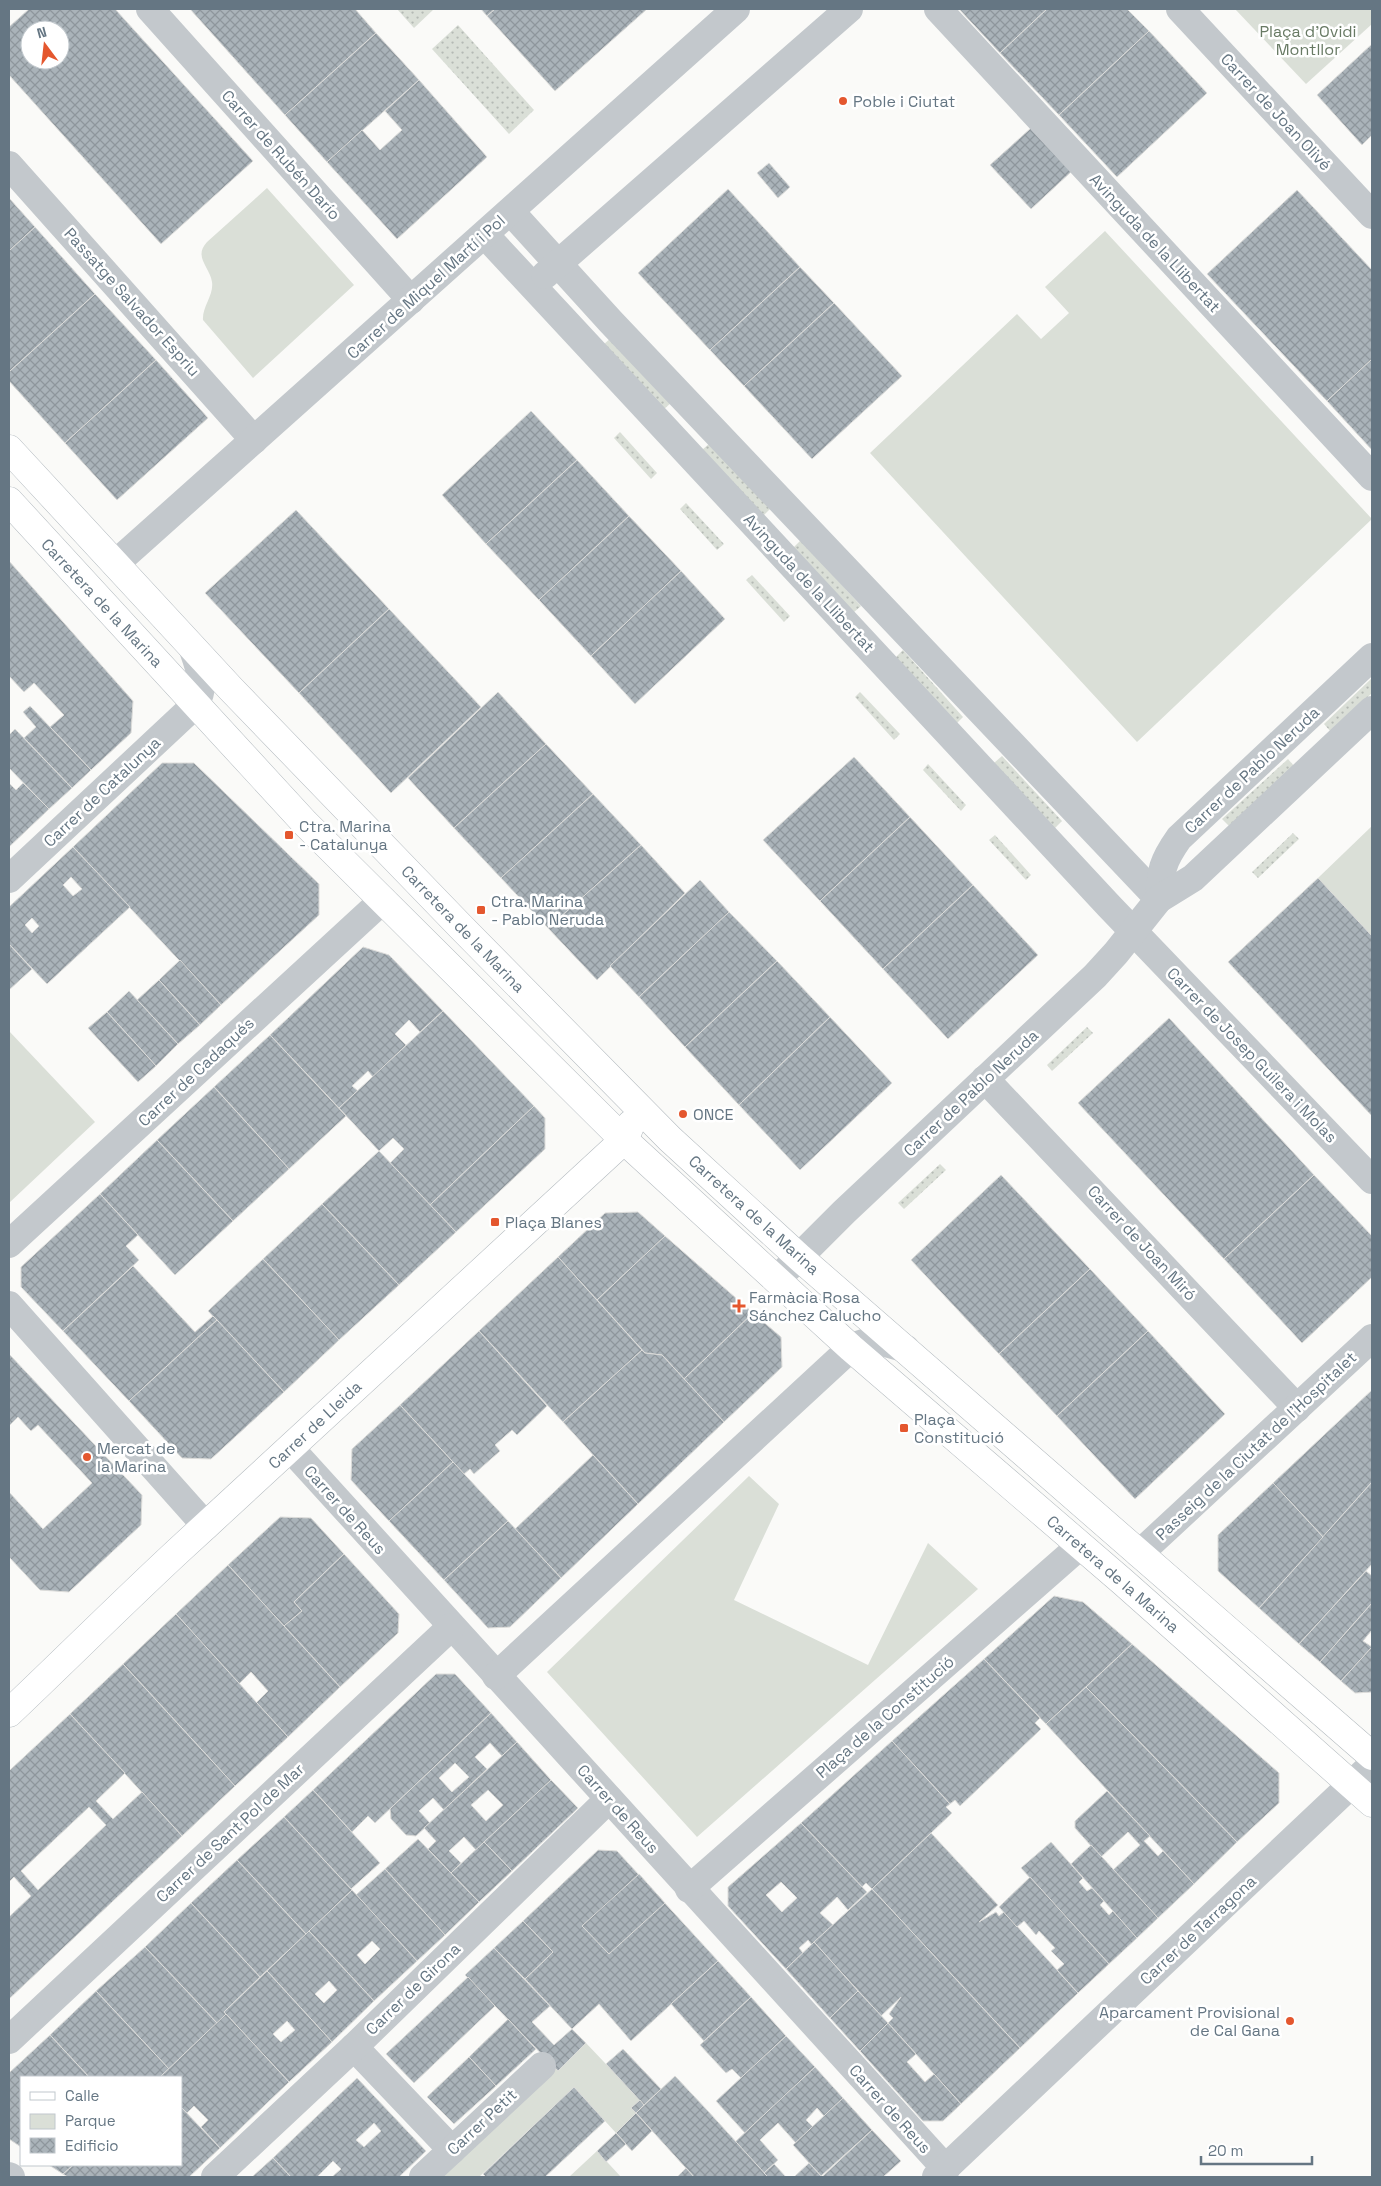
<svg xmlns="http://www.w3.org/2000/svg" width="1381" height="2186" font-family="'Space Grotesk',sans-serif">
  <defs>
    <pattern id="grass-dots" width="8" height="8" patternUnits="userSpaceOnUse" patternTransform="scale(1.25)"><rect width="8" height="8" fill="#dadfd7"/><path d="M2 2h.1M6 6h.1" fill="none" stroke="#b4b9b4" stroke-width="1.8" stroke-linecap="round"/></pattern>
    <pattern id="building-cross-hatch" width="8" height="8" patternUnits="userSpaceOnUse" patternTransform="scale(1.25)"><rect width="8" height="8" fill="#aab3b9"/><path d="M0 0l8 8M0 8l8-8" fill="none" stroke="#8e969c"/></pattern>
  </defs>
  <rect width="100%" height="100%" fill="#fafaf8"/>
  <!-- grass -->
  <g fill="url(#grass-dots)">
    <path d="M397,9H434L414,28Z"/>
    <path d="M458,25L534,110L509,134L432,49Z"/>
    <path d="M612,337L672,402L663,410L603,345Z"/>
    <path d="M620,432L657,473L651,479L614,438Z"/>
    <path d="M710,443L771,508L763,516L702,450Z"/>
    <path d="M686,503L724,544L717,550L680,509Z"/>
    <path d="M801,540L861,606L853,613L793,548Z"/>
    <path d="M752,575L790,616L784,622L746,580Z"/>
    <path d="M903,650L963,717L956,724L895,658Z"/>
    <path d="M1372,678V693L1331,732L1324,724Z"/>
    <path d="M860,692L900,734L894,740L855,697Z"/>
    <path d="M1002,756L1062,821L1054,829L994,763Z"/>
    <path d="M1288,759L1294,766L1229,826L1222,819Z"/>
    <path d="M928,764L966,805L961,811L923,770Z"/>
    <path d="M1293,833L1299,839L1258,878L1252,872Z"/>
    <path d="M995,835L1031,875L1026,880L989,840Z"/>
    <path d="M1087,1027L1093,1033L1052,1071L1047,1065Z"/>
    <path d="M940,1164L946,1170L904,1209L898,1203Z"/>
  </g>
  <!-- green -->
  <g fill="#dadfd7">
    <path d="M1235,9H1372V24L1306,84Z"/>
    <path d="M267,188L354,285L253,378L203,320C202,307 214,295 212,282C210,267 193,257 207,242Z"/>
    <path d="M1105,231L1372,519L1137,742L870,453L1017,314L1041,339L1069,313L1045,287Z"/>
    <path d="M1372,826V936L1318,878Z"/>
    <path d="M9,1031L95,1122L9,1203Z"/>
    <path d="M749,1476L779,1504L734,1600L868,1665L928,1543L978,1589L697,1837L547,1672Z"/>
    <path d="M586,2043L640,2100L631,2108L636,2113L616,2133L574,2087L479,2177H435L553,2066L558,2071Z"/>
    <path d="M597,2151L621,2177H569Z"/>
  </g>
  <!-- building -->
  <g fill="url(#building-cross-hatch)" stroke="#dcdcda" fill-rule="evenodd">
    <path d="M29,9H115L253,161L161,244L9,75V27ZM30,30H60V60H30Z"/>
    <path d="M190,9H355L376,33L285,115Z"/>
    <path d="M481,9H495L487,16Z"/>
    <path d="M495,9H647L555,91L487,16Z"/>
    <path d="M959,9H1047L1000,53Z"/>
    <path d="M1047,9H1127L1149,31L1059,115L1000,53Z"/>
    <path d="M1149,31L1207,93L1117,177L1059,115Z"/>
    <path d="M376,33L419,80L327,162L285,115Z"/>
    <path d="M1372,44V135L1362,145L1317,95Z"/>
    <path d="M419,80L487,157L397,239L327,162L362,130L380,150L402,130L385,111Z"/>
    <path d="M1031,128L1072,171L1031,209L990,165Z"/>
    <path d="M769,163L790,187L778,198L757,173Z"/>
    <path d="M728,189L800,267L710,350L638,273Z"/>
    <path d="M1297,190L1372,270V359L1327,401L1207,274Z"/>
    <path d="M9,198L35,227L9,251Z"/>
    <path d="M35,227L95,294L9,372V251Z"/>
    <path d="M800,267L834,303L744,386L710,350Z"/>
    <path d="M95,294L156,360L65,443L9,381V372Z"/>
    <path d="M834,303L902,376L812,459L744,386Z"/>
    <path d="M1372,359V450L1327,401Z"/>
    <path d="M156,360L208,418L117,500L65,443Z"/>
    <path d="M531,411L577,460L486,544L442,495Z"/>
    <path d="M577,460L629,516L539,600L486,544Z"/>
    <path d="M296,510L389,609L299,693L205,593Z"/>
    <path d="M629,516L681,571L591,656L539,600Z"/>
    <path d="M9,561L133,701L131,733L91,770L50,727L64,715L34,683L24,692L9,676Z"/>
    <path d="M681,571L725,619L635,704L591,656Z"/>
    <path d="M389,609L481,707L391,793L299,693Z"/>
    <path d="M498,692L546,744L454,828L408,778Z"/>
    <path d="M30,706L91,770L72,788L24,738L36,727L23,712Z"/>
    <path d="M15,729L72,788L49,809L9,768V735Z"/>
    <path d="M546,744L593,794L501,878L454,828Z"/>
    <path d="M854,757L910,817L820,901L763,840Z"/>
    <path d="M162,763H194L319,884V915L221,1005L73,847Z"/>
    <path d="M9,783L16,790L23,783L49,809L9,847Z"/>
    <path d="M593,794L641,845L548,928L501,878Z"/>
    <path d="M910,817L973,885L883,969L820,901Z"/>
    <path d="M641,845L685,893L597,980L548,928Z"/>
    <path d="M73,847L130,907L47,984L9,944V907ZM71,877L82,889L73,896L63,885ZM32,918L39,926L32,933L25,925Z"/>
    <path d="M1318,878L1372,936V1116L1228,962Z"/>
    <path d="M700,880L729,912L639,997L610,966Z"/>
    <path d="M973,885L1038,955L948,1039L883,969Z"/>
    <path d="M729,912L777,961L685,1047L639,997Z"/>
    <path d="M9,944L32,969L9,990Z"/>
    <path d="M363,947L389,955L443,1011L420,1032L409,1020L395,1034L406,1045L373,1077L368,1071L352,1086L358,1091L339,1108L270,1035Z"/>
    <path d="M180,960L221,1005L200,1025L159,980Z"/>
    <path d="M777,961L830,1017L739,1105L685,1047Z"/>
    <path d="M159,980L200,1025L178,1044L137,1000Z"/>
    <path d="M129,991L178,1044L156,1066L107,1012Z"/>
    <path d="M443,1011L534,1106L430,1205L390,1163L404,1149L393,1138L379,1151L339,1108Z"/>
    <path d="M107,1012L156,1066L138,1082L88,1028Z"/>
    <path d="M830,1017L892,1083L800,1170L739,1105Z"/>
    <path d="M1169,1018L1314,1175L1224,1259L1078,1103Z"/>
    <path d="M270,1035L346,1116L289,1169L214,1087Z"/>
    <path d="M214,1087L289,1169L233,1221L157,1140Z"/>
    <path d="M534,1106L545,1118V1149L456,1232L430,1205Z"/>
    <path d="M157,1140L233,1221L175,1275L100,1194Z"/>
    <path d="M379,1151L456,1232L399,1285L322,1204Z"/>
    <path d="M1001,1175L1090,1269L999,1354L911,1260Z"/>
    <path d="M1314,1175L1372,1236V1277L1302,1343L1224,1259Z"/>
    <path d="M100,1194L138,1235L126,1246L139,1260L63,1331L21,1287V1267Z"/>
    <path d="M322,1204L399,1285L339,1340L263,1259Z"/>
    <path d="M638,1212L665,1236L597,1300L558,1257L605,1213Z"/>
    <path d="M665,1236L753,1313L684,1379L662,1355L645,1353L597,1300Z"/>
    <path d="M558,1257L642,1350L563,1422L479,1331Z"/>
    <path d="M263,1259L339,1340L284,1392L208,1311Z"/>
    <path d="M133,1266L195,1332L213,1316L217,1320L129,1401L63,1331Z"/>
    <path d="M1090,1269L1148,1331L1057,1416L999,1354Z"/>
    <path d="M753,1313L781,1337L782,1367L724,1422L684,1379Z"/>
    <path d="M217,1320L284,1392L211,1459L182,1458L129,1401Z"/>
    <path d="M479,1331L547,1406L517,1435L512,1430L495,1445L500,1451L474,1474L470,1469L464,1474L400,1405Z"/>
    <path d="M1148,1331L1225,1414L1135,1499L1057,1416Z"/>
    <path d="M642,1350L645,1353L662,1355L724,1422L638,1504L563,1422Z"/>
    <path d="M9,1354L142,1495L141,1525L69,1592L40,1590L9,1557V1492L43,1529L92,1483L38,1425L31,1431L18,1417L9,1426Z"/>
    <path d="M1372,1390V1482L1323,1537L1273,1483Z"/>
    <path d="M400,1405L453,1462L389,1521L351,1480L352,1449Z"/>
    <path d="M593,1455L638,1504L561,1578L515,1529Z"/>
    <path d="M453,1462L508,1521L444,1580L389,1521Z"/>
    <path d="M1372,1482V1564L1299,1644L1259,1608Z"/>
    <path d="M1273,1483L1323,1537L1259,1608L1218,1571V1535Z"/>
    <path d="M280,1517L311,1518L344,1554L294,1602L302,1611L284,1626L228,1565Z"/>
    <path d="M508,1521L561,1578L510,1627L488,1628L444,1580Z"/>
    <path d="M344,1554L399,1614L398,1633L340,1687L284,1626L302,1611L294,1602Z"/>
    <path d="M228,1565L340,1687L288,1737L256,1703L268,1691L251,1672L239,1684L176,1614Z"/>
    <path d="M1366,1571L1372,1576V1603L1320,1662L1299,1644Z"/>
    <path d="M1054,1596L1083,1602L1132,1644L1046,1724L984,1659Z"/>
    <path d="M1372,1603V1630L1363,1641L1372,1647L1341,1681L1320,1662Z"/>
    <path d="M176,1614L288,1737L235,1786L123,1664Z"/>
    <path d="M1132,1644L1279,1773V1803L1237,1842L1086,1687Z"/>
    <path d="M1372,1647V1692L1355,1693L1341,1681Z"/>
    <path d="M984,1659L1040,1718L1035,1723L1041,1729L960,1806L955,1800L950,1804L892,1741Z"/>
    <path d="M123,1664L235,1786L182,1836L70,1714Z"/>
    <path d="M436,1674H455L491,1713L375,1823L368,1816L352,1832L313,1790Z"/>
    <path d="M1086,1687L1237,1842L1194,1884L1046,1724Z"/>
    <path d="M491,1713L517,1742L502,1756L490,1743L475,1757L487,1769L444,1810L433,1798L419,1811L430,1823L416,1836L406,1835L391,1819L390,1809ZM455,1763L469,1777L452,1792L439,1778Z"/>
    <path d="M70,1714L125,1773L96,1801L113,1819L142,1792L182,1836L9,1999V1917L31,1896L14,1877L9,1882V1771ZM89,1807L106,1825L38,1890L21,1871Z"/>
    <path d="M892,1741L950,1804L946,1807L952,1813L872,1889L866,1883L862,1887L801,1823Z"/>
    <path d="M517,1742L551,1780L476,1850L464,1837L449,1851L461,1863L451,1873L428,1849L436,1841L424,1828ZM488,1790L503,1805L486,1821L471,1805Z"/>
    <path d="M551,1780L578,1808L512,1871L484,1842Z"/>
    <path d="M313,1790L380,1863L351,1889L284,1817Z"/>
    <path d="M1107,1791L1150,1836L1144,1841L1158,1856L1163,1851L1194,1884L1158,1918L1113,1870L1140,1845L1128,1832L1101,1857L1075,1828V1821Z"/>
    <path d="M284,1817L352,1890L306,1934L237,1860Z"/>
    <path d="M801,1823L867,1892L848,1910L837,1897L820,1913L833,1925L812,1945L808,1940L799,1948L803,1953L786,1969L728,1906V1887ZM781,1882L797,1898L782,1912L766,1895Z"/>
    <path d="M931,1833L998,1905L979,1922L996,1912L999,1916L1004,1912L1078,1993L1020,2048L872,1889Z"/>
    <path d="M418,1839L479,1902L445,1935L385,1869Z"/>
    <path d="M484,1842L512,1871L479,1902L451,1873Z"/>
    <path d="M1051,1842L1083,1878L1079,1882L1087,1891L1092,1888L1104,1901L1100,1905L1109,1915L1113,1911L1137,1938L1109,1964L1021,1868Z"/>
    <path d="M1091,1845L1158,1918L1137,1938L1071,1864Z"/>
    <path d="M598,1850L617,1851L718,1961L631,2041L599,2004L572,2029L525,1979L553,1952L523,1921Z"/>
    <path d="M237,1860L306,1934L260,1977L191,1903Z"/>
    <path d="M385,1869L445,1935L417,1961L356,1895Z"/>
    <path d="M639,1874L665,1903L609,1954L582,1926Z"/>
    <path d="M1030,1877L1109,1964L1078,1993L1057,1970L1064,1964L1051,1951L1055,1948L1039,1931L1036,1935L1024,1921L1017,1927L999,1907Z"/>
    <path d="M872,1889L1020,2048L961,2104L888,2023L893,2018L889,2014L901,1997L881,2016L814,1942Z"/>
    <path d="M352,1890L417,1961L374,2001L309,1931ZM372,1941L380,1949L365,1964L357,1955Z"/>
    <path d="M191,1903L260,1977L224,2012L226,2014L217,2023L145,1947Z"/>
    <path d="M523,1921L553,1952L525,1979L494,1948Z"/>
    <path d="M309,1931L374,2001L332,2042L267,1971ZM329,1981L337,1990L324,2003L315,1994Z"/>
    <path d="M814,1942L858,1991L830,2018L786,1969Z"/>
    <path d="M145,1947L217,2023L169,2069L96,1991Z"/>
    <path d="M494,1948L550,2006L532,2022L554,2045L572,2029L586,2043L558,2071L465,1975Z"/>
    <path d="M718,1961L751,1997L704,2041L671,2004Z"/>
    <path d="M267,1971L332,2042L289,2082L224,2012ZM287,2021L295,2030L281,2042L273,2034Z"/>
    <path d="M468,1977L495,2006L414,2083L386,2054Z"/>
    <path d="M96,1991L169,2069L160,2077H89L50,2035Z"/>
    <path d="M858,1991L888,2023L860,2051L830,2018Z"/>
    <path d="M751,1997L786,2036L741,2078L732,2069L726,2073L700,2045Z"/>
    <path d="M226,2014L289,2082L220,2148L201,2127L208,2120L194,2106L187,2113L181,2107V2077H160Z"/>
    <path d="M508,2019L536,2049L496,2086L469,2057Z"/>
    <path d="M888,2023L916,2054L907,2062L925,2082L934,2074L961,2104L943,2121H923L860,2051Z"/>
    <path d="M50,2035L89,2077H21V2147L9,2139V2073Z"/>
    <path d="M786,2036L815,2067L745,2133L716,2101Z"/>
    <path d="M623,2049L661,2089L644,2105L606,2064Z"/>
    <path d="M469,2057L496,2086L454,2124L427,2097Z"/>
    <path d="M815,2067L843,2098L824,2116L817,2108L806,2120L813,2127L796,2143L778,2123L760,2140L778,2160L764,2173L735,2142Z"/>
    <path d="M675,2076L707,2110L768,2177H694L636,2113Z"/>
    <path d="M357,2078L426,2151L399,2177H332L341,2169L333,2161L317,2177H291L273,2158ZM374,2123L381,2131L364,2147L356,2140Z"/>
    <path d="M574,2087L605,2121L545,2177H486L483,2174Z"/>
    <path d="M843,2098L872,2130L821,2176L793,2145Z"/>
    <path d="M640,2100L644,2105L636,2113L631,2108Z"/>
    <path d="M181,2107L220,2148L189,2177H68L63,2174L73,2165H181Z"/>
    <path d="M636,2113L652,2131L632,2151L616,2133Z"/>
    <path d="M872,2130L901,2161L883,2177H822Z"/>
    <path d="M616,2133L626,2144L606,2162L597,2151Z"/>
    <path d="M273,2158L291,2177H252Z"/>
    <path d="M809,2163L822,2177H794Z"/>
    <path d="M774,2164L786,2177H768L764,2173Z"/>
    <path d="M49,2165H73L63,2174Z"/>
    <path d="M686,2168L694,2177H677Z"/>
  </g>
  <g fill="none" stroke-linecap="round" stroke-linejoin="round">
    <!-- secondary casing -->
    <g stroke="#b3babf" stroke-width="29">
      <g id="secondary">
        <path d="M9,449L231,689L461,927L670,1139L800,1258L1372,1756"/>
        <path d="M9,501L305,823L624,1140L851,1348L1123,1582L1372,1803"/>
        <path d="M9,1713C65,1660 120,1605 177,1552C326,1415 474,1277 624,1140L631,1124"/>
      </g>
    </g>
    <!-- street -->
    <g stroke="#c3c8cc" stroke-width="28">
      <path d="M150,9L411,300"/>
      <path d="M938,9L1372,477"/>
      <path d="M1180,9L1372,215"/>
      <path d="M9,165L254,440"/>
      <path d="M511,212L611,322L1159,899"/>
      <path d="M485,235L1109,906L1372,1180"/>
      <path d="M545,275L849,9"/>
      <path d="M115,564L736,9"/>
      <path d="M9,879L195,705C207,685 199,667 192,647"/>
      <path d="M1159,899C1161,870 1162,862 1179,838L1372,657"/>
      <path d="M985,1079L1297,1408"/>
      <path d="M9,1244L383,900"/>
      <path d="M776,1280L844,1212L1095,976L1116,953L1159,899L1193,878L1372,710"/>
      <path d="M9,1305L206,1526"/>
      <path d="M291,1449L946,2169"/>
      <path d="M1139,1554L1372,1338"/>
      <path d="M496,1676L851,1348C873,1336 883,1342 906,1349"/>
      <path d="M689,1889L1080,1546"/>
      <path d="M9,2040L451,1627"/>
      <path d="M354,2047L452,2150"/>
      <path d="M9,2176L11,2177"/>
      <path d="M215,2177L354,2047L609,1799"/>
      <path d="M423,2177L542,2066"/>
      <path d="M936,2177L1372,1765"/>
    </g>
    <!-- secondary -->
    <use href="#secondary" stroke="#fff" stroke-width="28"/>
  </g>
  <!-- markers -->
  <g fill="#e4572e" stroke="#fff" stroke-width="2">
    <circle cx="843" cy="101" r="5"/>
    <rect x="284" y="830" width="10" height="10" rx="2.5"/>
    <rect x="476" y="905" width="10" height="10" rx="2.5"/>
    <circle cx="683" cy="1114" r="5"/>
    <rect x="490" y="1217" width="10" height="10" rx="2.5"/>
    <path d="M736.5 1298.5h5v5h5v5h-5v5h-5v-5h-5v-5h5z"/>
    <rect x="899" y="1423" width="10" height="10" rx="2.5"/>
    <circle cx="87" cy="1457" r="5"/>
    <circle cx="1290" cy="2021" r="5"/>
  </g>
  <g text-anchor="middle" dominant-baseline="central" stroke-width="5" stroke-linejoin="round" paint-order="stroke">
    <!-- park labels -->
    <g font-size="16" fill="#687a64" stroke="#fff">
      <text x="1308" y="31">Plaça d'Ovidi<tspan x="1308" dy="18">Montllor</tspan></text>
    </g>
    <!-- poi labels -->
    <g font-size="16" fill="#657683" stroke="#fff" text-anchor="start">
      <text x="853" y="101">Poble i Ciutat</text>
      <text x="299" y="826">Ctra. Marina<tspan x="299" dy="18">- Catalunya</tspan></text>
      <text x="491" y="901">Ctra. Marina<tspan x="491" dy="18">- Pablo Neruda</tspan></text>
      <text x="693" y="1114">ONCE</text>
      <text x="505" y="1222">Plaça Blanes</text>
      <text x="749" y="1297">Farmàcia Rosa<tspan x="749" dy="18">Sánchez Calucho</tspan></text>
      <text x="914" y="1419">Plaça<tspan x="914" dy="18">Constitució</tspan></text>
      <text x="97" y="1448">Mercat de<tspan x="97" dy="18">la Marina</tspan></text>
      <text x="1280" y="2012" text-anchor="end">Aparcament Provisional<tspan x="1280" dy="18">de Cal Gana</tspan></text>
    </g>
    <!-- street labels -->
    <g font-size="16" fill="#657683" stroke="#fff">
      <text transform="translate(1276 112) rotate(47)">Carrer de Joan Olivé</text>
      <text transform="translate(281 155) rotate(48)">Carrer de Rubén Darío</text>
      <text transform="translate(1155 243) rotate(47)">Avinguda de la Llibertat</text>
      <text transform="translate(426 287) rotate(-42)">Carrer de Miquel Martí i Pol</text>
      <text transform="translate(132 302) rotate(48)">Passatge Salvador Espriu</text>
      <text transform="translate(809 583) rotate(47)">Avinguda de la Llibertat</text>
      <text transform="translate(102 603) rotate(47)">Carretera de la Marina</text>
      <text transform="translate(1252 770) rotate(-43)">Carrer de Pablo Neruda</text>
      <text transform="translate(102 792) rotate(-43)">Carrer de Catalunya</text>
      <text transform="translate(463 929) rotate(46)">Carretera de la Marina</text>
      <text transform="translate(1252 1055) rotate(46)">Carrer de Josep Guilera i Molas</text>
      <text transform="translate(196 1072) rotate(-43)">Carrer de Cadaqués</text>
      <text transform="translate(971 1093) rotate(-43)">Carrer de Pablo Neruda</text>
      <text transform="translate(754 1215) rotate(42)">Carretera de la Marina</text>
      <text transform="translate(1142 1243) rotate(47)">Carrer de Joan Miró</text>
      <text transform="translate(315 1425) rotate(-43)">Carrer de Lleida</text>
      <text transform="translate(1256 1446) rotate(-43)">Passeig de la Ciutat de l'Hospitalet</text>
      <text transform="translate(345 1510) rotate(48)">Carrer de Reus</text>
      <text transform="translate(1113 1574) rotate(41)">Carretera de la Marina</text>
      <text transform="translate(885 1717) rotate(-41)">Plaça de la Constitució</text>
      <text transform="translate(618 1809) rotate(48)">Carrer de Reus</text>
      <text transform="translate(230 1833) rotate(-43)">Carrer de Sant Pol de Mar</text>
      <text transform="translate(1198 1930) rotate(-43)">Carrer de Tarragona</text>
      <text transform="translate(413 1989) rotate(-44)">Carrer de Girona</text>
      <text transform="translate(890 2109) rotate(48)">Carrer de Reus</text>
      <text transform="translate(482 2122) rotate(-43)">Carrer Petit</text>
    </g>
  </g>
  <!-- border -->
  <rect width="1381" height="2186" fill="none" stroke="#657683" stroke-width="20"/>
  <!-- legend -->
  <rect x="20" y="2076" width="162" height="90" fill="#ffffff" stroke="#c1c8cd"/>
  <rect x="30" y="2092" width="25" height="8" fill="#ffffff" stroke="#c1c8cd"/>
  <text x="65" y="2101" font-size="15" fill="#657683">Calle</text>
  <rect x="30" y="2114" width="25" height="15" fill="#dadfd7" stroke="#c1c8cd"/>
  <text x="65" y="2126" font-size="15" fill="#657683">Parque</text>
  <rect x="30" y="2138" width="25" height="15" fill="url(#building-cross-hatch)" stroke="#c1c8cd"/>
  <text x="65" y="2151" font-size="15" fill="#657683">Edificio</text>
  <!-- north arrow -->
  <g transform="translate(45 45) rotate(345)"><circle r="24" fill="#ffffff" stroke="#c1c8cd"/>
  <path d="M0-4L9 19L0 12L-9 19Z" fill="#e4572e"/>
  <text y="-8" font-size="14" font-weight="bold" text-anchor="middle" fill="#657683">N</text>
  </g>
  <!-- scale -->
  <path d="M1201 2156v8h111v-8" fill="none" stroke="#657683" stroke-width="2.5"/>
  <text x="1208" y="2156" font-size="15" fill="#657683" stroke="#ffffff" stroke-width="4" paint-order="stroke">20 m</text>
</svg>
